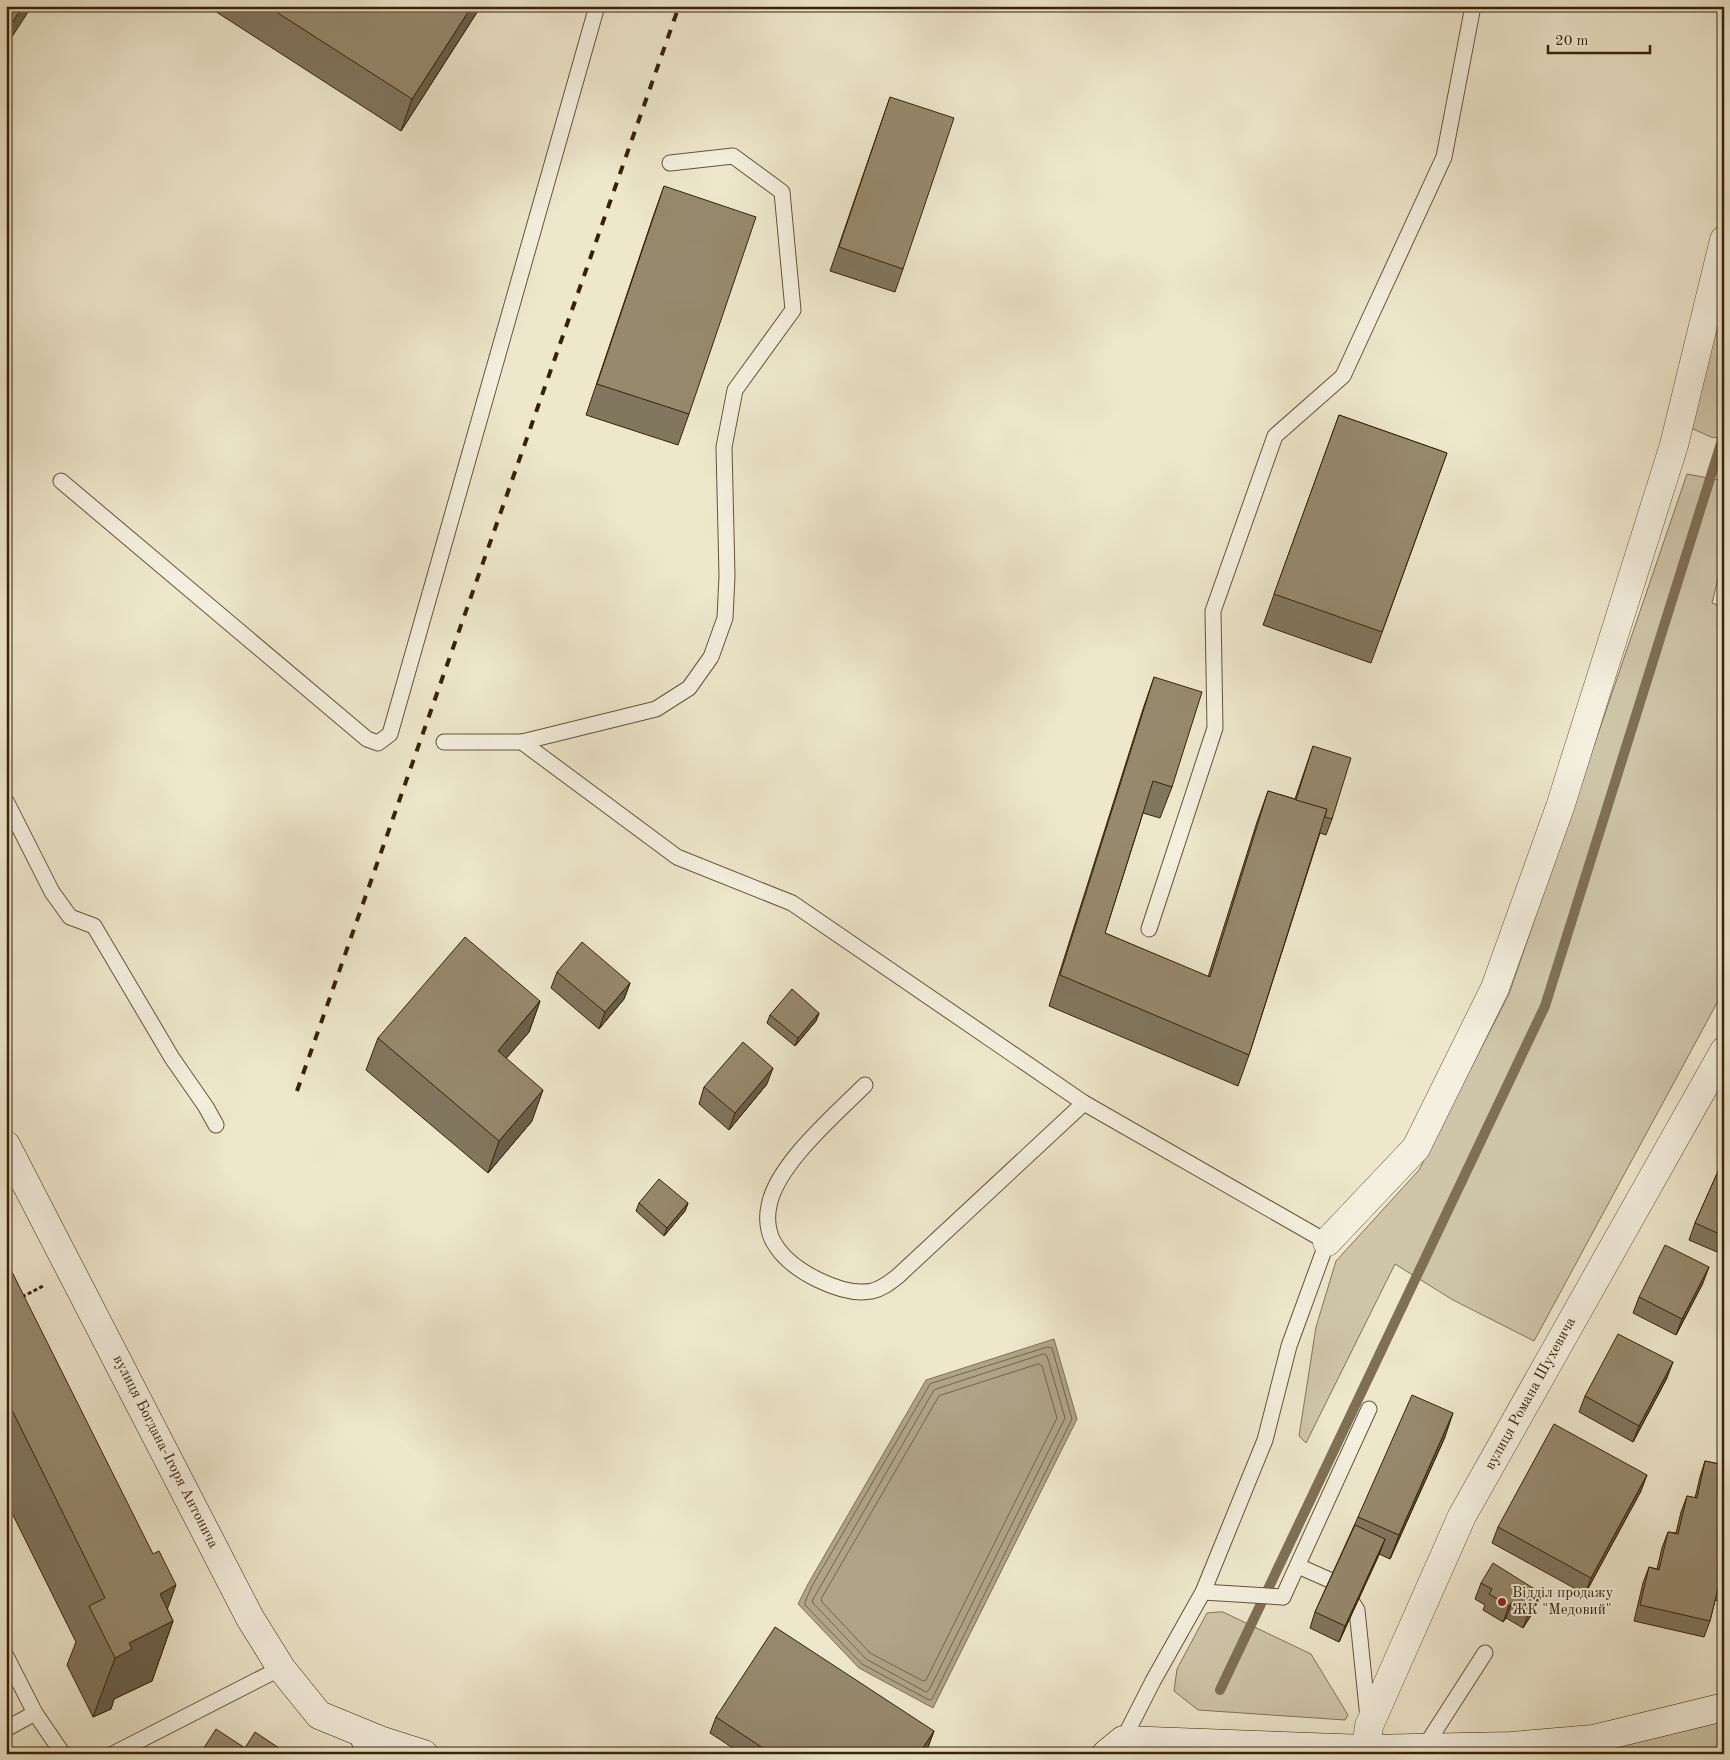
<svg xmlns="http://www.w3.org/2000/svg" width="1730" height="1760" font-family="'Old Standard TT',serif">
  <rect width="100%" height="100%" fill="#eee7cc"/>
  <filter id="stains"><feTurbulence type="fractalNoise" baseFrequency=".004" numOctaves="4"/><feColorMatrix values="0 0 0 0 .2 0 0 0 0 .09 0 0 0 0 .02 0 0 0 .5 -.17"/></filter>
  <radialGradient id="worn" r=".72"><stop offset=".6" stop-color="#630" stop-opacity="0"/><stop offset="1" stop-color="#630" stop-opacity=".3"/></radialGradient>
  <!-- green -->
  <g fill="#cfc6aa" stroke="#827458">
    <path d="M1724,287V439L1711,437L1691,428Z"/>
    <path d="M1687,474L1724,481V555L1712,603L1724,607V990L1534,1341L1453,1300L1395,1264L1306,1443L1299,1436L1316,1327L1336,1261L1419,1170L1509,994Z"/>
    <path d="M1217,1612H1223L1311,1654L1348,1715L1345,1720L1198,1710L1174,1691L1177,1669L1207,1613Z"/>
    <path d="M1724,1720V1754H1587Z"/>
  </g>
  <!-- water -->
  <path fill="#afa489" stroke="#7f7055" d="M1054,1339L1077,1419L933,1708L859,1668L798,1604L808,1584L926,1380Z"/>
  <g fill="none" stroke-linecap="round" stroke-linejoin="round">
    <!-- shore -->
    <g stroke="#726448" stroke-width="1">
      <path d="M1048,1347L1052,1348L1072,1419L932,1699L929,1700L862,1664L805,1605V1602L812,1586L930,1384Z"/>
      <path d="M1044,1354L1047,1356L1065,1418L929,1690L926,1692L866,1659L813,1603L812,1601L934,1390Z"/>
      <path d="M1039,1364L1042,1366L1057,1418L926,1680L923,1681L870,1653L822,1602L821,1599L939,1396Z"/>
    </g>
    <!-- stream -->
    <path stroke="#7f7055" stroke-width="10" d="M1220,1690L1545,1006L1724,434"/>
    <!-- lane casing -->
    <g stroke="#645438" stroke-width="17">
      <g id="lane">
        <path d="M61,481L367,739L378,743L390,734L597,6"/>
        <path d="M444,742H522L677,857L792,903L1084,1103L1327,1242L1289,1346L1265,1440L1203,1592L1153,1681L1123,1740"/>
        <path d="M522,742L656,709L689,688L711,657L725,618L727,576L724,447L735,390L793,310L782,192L733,156L670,163"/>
        <path d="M6,801L52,892L70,917L94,926L172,1058L206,1107L216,1125"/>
        <path d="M1149,929L1215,728L1213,611L1275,436L1343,376L1444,157L1473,6"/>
        <path d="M865,1085C836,1114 776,1165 769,1206C766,1219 768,1235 776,1246C792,1271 842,1297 872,1291C882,1289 890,1282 898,1276L1084,1103"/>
        <path d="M1298,1566L1341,1585L1357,1610L1368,1718"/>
        <path d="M1203,1592L1283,1597"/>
        <path d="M1283,1597L1369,1409"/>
        <path d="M6,1656L35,1713L63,1754"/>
        <path d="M6,1729L35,1713"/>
        <path d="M355,1731L364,1754"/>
        <path d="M1424,1748L1485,1653"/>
        <path d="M113,1754L281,1668"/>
      </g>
    </g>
    <!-- street casing -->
    <g stroke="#645438" stroke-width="29">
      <g id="street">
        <path d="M1327,1242L1416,1148L1495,988L1560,807L1674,445L1724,240"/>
        <path d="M1366,1749L1369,1726L1462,1516L1724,1051"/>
      </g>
    </g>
    <!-- secondary casing -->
    <g stroke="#362306" stroke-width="29">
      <g id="secondary">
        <path d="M6,1145L250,1618L281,1668L319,1715L380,1740L424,1754"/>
        <path d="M1106,1754L1123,1740L1366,1749L1511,1746L1593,1739L1724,1707"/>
      </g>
    </g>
    <!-- path -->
    <path stroke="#362306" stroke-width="3" stroke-dasharray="4 2.5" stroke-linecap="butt" d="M22,1297L43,1286"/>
    <!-- lane -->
    <use href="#lane" stroke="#f4efde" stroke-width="15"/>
    <!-- street -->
    <use href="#street" stroke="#f4efde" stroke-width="28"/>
    <!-- secondary -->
    <use href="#secondary" stroke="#f4efde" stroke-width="28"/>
    <!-- rail -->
    <path stroke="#362306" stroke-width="4" stroke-dasharray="9 9" stroke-linecap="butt" d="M297,1091L679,6"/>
  </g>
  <!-- wall -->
  <g fill="#81765e" stroke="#362306">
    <path d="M207,6H481L401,131Z"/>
    <path d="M890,97L903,269L895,292L830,271Z"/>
    <path d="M664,186L689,414L678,445L586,415L653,217Z"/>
    <path d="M1339,415L1447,453L1371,663L1263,625Z"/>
    <path d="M1154,677L1172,787L1160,818L1143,813L1105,933L1208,977L1257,822L1268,791L1295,799L1313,746L1332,819L1326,835L1320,833L1249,1055L1238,1086L1049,1006L1143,709Z"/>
    <path d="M557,972L630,983L624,999L599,1029L551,988Z"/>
    <path d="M540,1001L529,1032L506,1058L532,1121L488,1173L366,1070L378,1038Z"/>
    <path d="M819,1013L816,1021L795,1046L767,1023L770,1015Z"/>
    <path d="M767,1084L729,1130L699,1104L704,1087Z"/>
    <path d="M1724,1158V1255L1689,1240L1695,1223Z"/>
    <path d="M639,1203H688L685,1211L664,1236L636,1211Z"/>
    <path d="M6,1260L173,1621L152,1681L114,1699L111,1709L93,1717L67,1665L76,1642L6,1501Z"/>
    <path d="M1703,1283L1676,1335L1633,1313L1639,1297Z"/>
    <path d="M1724,1364V1380L1719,1377Z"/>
    <path d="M1667,1378L1633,1442L1579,1412L1585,1396Z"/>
    <path d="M1445,1437L1390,1559L1379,1554L1339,1642L1310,1628L1315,1612L1358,1517Z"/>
    <path d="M1705,1461L1724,1465V1598L1722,1602L1715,1600L1710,1621L1704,1637L1634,1621L1643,1583L1649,1567L1657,1569L1662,1548L1668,1532L1676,1533L1681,1512L1687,1496L1695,1498L1700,1477Z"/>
    <path d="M1641,1491L1585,1594L1492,1543L1498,1527Z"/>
    <path d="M1481,1583L1535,1609L1523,1628L1506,1618L1503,1622L1483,1610L1485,1605L1475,1599Z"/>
    <path d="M716,1717L934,1731L928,1747L924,1754H742L710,1733Z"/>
  </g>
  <!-- shaded-wall -->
  <g fill="#69604c" stroke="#362306">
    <path d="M23,6H32L6,46V32Z"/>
    <path d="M472,6H481L401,131L412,99Z"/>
    <path d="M630,983L624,999L599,1029L605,1012Z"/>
    <path d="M540,1001L529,1032L486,1082L498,1051Z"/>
    <path d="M819,1013L816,1021L795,1046L798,1038Z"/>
    <path d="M773,1068L767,1084L729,1130L735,1113Z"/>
    <path d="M543,1090L532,1121L488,1173L499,1141Z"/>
    <path d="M688,1203L685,1211L664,1236L667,1228Z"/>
    <path d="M1709,1267L1703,1283L1676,1335L1682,1319Z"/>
    <path d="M1673,1362L1667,1378L1633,1442L1639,1426Z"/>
    <path d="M1453,1413L1445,1437L1390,1559L1399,1535Z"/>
    <path d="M1647,1475L1641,1491L1585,1594L1591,1578Z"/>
    <path d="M1385,1539L1379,1555L1339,1642L1345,1626Z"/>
    <path d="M176,1585L161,1627L173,1621L152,1681L114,1699L111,1709L93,1717L115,1658L129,1643L160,1594Z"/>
    <path d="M1541,1593L1535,1609L1523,1628L1529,1612Z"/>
    <path d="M1512,1602L1506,1618L1503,1622L1509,1606Z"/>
    <path d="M934,1731L928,1747L924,1754H919Z"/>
  </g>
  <!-- building -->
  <g fill="#96896d" stroke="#362306">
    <path d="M6,6H23L6,32Z"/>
    <path d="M267,6H472L412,99Z"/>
    <path d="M890,97L954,118L903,269L839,247Z"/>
    <path d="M664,186L756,217L689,414L597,384Z"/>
    <path d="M1339,415L1447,453L1382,632L1274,594Z"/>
    <path d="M1154,677L1202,692L1172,787L1153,781L1105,933L1210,977L1268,791L1327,809L1249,1055L1060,975Z"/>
    <path d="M1313,746L1351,758L1332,819L1325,817L1327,809L1296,800Z"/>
    <path d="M465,937L540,1001L498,1051L543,1090L499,1141L378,1038Z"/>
    <path d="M582,942L630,983L605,1012L557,972Z"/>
    <path d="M792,989L819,1013L798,1038L770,1015Z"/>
    <path d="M743,1042L773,1068L735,1113L704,1087Z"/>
    <path d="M1724,1158V1236L1695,1223Z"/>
    <path d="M659,1179L688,1203L667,1228L639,1203Z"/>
    <path d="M1665,1245L1709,1267L1682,1319L1639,1297Z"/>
    <path d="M6,1260L153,1554L159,1551L176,1585L160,1594L173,1621L129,1643L132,1649L115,1658L89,1606L105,1598L6,1398Z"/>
    <path d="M1618,1334L1673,1362L1639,1426L1585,1396Z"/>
    <path d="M1412,1395L1453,1413L1399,1535L1358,1517Z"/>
    <path d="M1554,1424L1647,1475L1591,1578L1498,1527Z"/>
    <path d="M1705,1461L1724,1465V1585L1719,1584L1710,1621L1640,1605L1649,1567L1659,1570L1668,1532L1678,1534L1687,1496L1697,1498Z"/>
    <path d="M1355,1525L1385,1539L1345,1626L1315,1612Z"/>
    <path d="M1493,1563L1541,1593L1529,1612L1512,1602L1509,1606L1489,1594L1492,1589L1481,1583Z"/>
    <path d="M775,1627L934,1731L919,1754H772L716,1717Z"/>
    <path d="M216,1729L245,1748L255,1732L279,1748L275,1754H200Z"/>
  </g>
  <!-- markers -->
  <circle fill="#8f2418" stroke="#f4efde" stroke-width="2" cx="1502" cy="1602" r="5"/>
  <g text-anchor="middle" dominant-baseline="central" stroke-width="4" stroke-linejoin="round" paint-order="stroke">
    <!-- street labels -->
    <g font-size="15" fill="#362306" stroke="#f4efde">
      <text transform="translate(1531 1394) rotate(-61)">вулиця Романа Шухевича</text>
      <text transform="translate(165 1452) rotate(63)">вулиця Богдана-Ігоря Антонича</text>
    </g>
    <!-- poi labels -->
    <g font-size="15" fill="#362306" stroke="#f4efde" text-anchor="start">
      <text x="1512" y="1593">Відділ продажу<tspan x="1512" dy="17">ЖК "Медовий"</tspan></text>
    </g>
  </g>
  <!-- margin -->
  <rect width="1730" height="1760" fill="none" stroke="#eee7cc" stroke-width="25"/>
  <rect x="8" y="8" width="1715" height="1745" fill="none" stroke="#362306" stroke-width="2.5"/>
  <rect x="12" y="12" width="1705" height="1735" fill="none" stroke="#362306"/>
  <!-- scale -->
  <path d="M1548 45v8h102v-8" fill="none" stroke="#362306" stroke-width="2.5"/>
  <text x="1555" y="45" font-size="15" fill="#362306" stroke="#f4efde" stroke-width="4" paint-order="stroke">20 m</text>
  <rect width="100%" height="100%" filter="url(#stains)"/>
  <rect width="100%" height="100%" fill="url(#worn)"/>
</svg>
